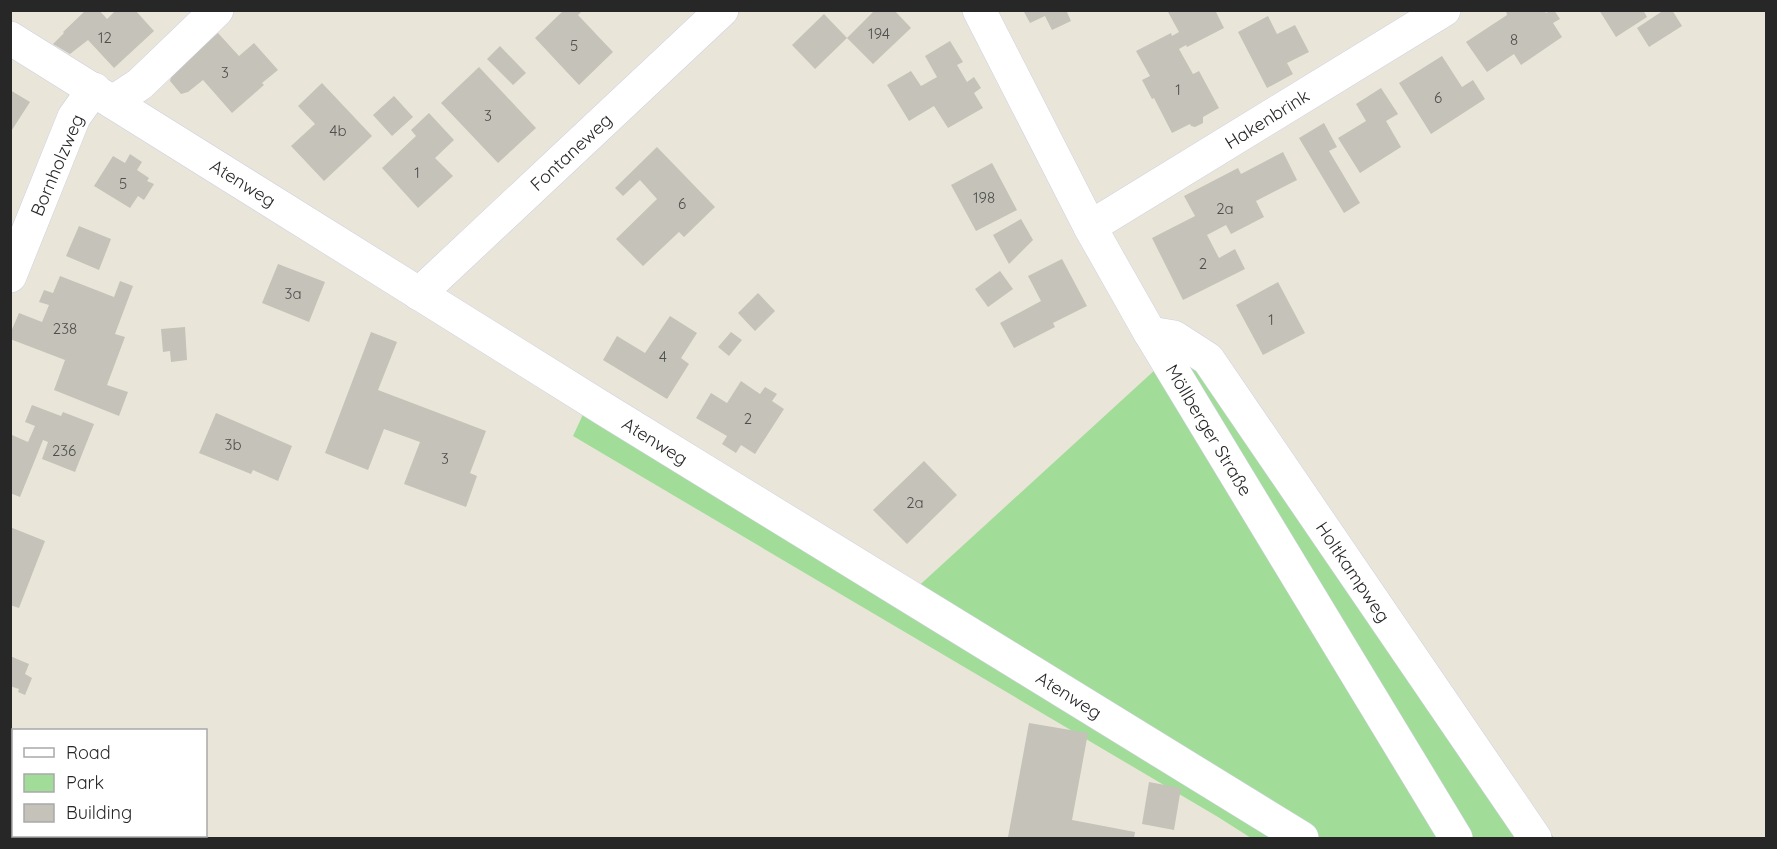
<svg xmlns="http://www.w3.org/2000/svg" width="1777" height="849" font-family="Quicksand,sans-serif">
  <rect width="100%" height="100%" fill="#e9e6d9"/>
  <!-- green -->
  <path fill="#a1dd98" d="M1180,347L1318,506L1554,838H1251L1218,817L573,436L592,395L912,592Z"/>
  <!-- building -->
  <g fill="#c4c2b9">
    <path d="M86,10H99L107,19L116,10H135L154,31L114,68L88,40L70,54L53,44L64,33L63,32Z"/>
    <path d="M564,10H583L578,15L613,52L579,85L535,38Z"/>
    <path d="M875,10H894L911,28L873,64L847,38Z"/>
    <path d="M1023,10H1066L1071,21L1052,30L1045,16L1030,23Z"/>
    <path d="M1171,10H1215L1224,28L1187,47L1186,45L1179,49L1193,74L1199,71L1219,108L1203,117V123L1195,127L1191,126L1190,124L1172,133L1154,98L1152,99L1142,80L1150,76L1136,51L1171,33L1172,36L1179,32L1168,12Z"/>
    <path d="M1506,10H1544L1546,13L1551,10H1554L1560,19L1553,23L1562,37L1521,65L1514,54L1487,72L1466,42L1507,15Z"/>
    <path d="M1599,10H1643L1647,17L1616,37Z"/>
    <path d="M1664,10H1672L1682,26L1649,47L1637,28Z"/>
    <path d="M824,14L847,38L815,69L792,45Z"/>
    <path d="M1268,16L1277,34L1295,25L1309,52L1287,63L1293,74L1267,88L1238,32Z"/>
    <path d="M218,33L239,56L254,43L278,70L262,83L264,85L232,113L203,80L188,92L181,94L170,81L172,74Z"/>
    <path d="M950,41L963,62L957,65L967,82L974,77L981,88L974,93L983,108L948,128L934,106L909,121L887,85L911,71L921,86L937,77L925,56Z"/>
    <path d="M500,46L526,73L513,85L487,59Z"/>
    <path d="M1442,56L1462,87L1473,80L1485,99L1431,134L1399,83Z"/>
    <path d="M479,67L536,128L498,163L441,103Z"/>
    <path d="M322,83L372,136L324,181L291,146L315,124L298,106Z"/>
    <path d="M1381,88L1398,114L1386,121L1401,147L1360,173L1338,138L1366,121L1356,104Z"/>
    <path d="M10,90L30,102L10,133Z"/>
    <path d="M394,96L413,117L392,136L373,115Z"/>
    <path d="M429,113L454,140L435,158L453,176L418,208L382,168L416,136L411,130Z"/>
    <path d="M1324,123L1337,147L1329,151L1360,203L1344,213L1299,138Z"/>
    <path d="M657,147L715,207L684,237L679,232L643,266L616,239L657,199L640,180L623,196L615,188Z"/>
    <path d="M1283,152L1297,180L1256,201L1264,217L1231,234L1226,225L1207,235L1219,258L1235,249L1245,269L1183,300L1152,238L1195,216L1184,196L1238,168L1241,174Z"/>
    <path d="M130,154L142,162L137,170L149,178L147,181L154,184L144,200L138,196L130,208L94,186L113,156L125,163Z"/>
    <path d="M992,163L1017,210L976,231L951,185Z"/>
    <path d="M1021,219L1033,240L1009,264L993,235Z"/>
    <path d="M79,226L111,239L99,270L66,256Z"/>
    <path d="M1062,259L1087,306L1053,323L1055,327L1014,348L1000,323L1041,301L1028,276Z"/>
    <path d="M278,264L325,282L309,322L262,303Z"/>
    <path d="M1000,271L1013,289L988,307L975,289Z"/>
    <path d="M60,276L114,297L120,281L133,286L115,334L125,337L107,385L128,392L119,416L54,390L65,360L10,339V334L19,313L42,322L49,305L39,302L44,290L53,293Z"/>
    <path d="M1278,282L1305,333L1263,355L1236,305Z"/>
    <path d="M758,293L775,311L755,331L738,313Z"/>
    <path d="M670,316L697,333L681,358L689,364L667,399L603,360L617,336L645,353Z"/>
    <path d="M185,327L187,360L171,362L170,351L163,352L161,329Z"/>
    <path d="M371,332L397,342L378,390L486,431L470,473L477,476L466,507L404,484L420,442L384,429L368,470L325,453Z"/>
    <path d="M731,332L742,340L729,356L718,347Z"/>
    <path d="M741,381L760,394L765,387L777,394L772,401L784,409L755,454L741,445L736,453L722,444L727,436L696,418L711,393L727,403Z"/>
    <path d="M32,405L61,416L63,412L94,424L75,472L42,459L48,442L43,440L20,497L10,493V437L12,435L28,442L35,426L25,422Z"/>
    <path d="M216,413L292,446L278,481L253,470L251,474L199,453Z"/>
    <path d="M924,461L957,495L907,544L873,510Z"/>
    <path d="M10,527L45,541L19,608L10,605Z"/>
    <path d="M10,656L29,664L25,674L32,678L25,695L18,692L19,689L10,686Z"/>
    <path d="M1029,723L1088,733L1072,820L1135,832L1134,838H1016L1008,837Z"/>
    <path d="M1149,782L1181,788L1174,830L1142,824Z"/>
  </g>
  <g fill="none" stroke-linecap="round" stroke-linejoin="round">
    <!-- street casing -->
    <g stroke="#cfcfe0" stroke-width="34">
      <g id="street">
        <path d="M10,38L604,409L1302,838"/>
        <path d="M113,102L140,84L217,10"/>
        <path d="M1090,227L1444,10"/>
        <path d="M10,276L74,117L94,89"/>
        <path d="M419,294L722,10"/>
        <path d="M1150,333L1174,337L1208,359L1535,838"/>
      </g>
    </g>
    <!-- secondary casing -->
    <g stroke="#cfcfe0" stroke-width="34">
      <path id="secondary" d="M979,10L1090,227L1150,333L1456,838"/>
    </g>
    <!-- street -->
    <use href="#street" stroke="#fff" stroke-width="33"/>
    <!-- secondary -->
    <use href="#secondary" stroke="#fff" stroke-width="33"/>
  </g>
  <g text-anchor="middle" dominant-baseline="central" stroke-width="6" stroke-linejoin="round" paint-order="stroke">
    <!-- number labels -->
    <g font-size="15" fill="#4e4e4c">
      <text x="879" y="33">194</text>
      <text x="105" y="37">12</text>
      <text x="1514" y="39">8</text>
      <text x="574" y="45">5</text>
      <text x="225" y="72">3</text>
      <text x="1178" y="89">1</text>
      <text x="1438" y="97">6</text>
      <text x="488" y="115">3</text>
      <text x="338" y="130">4b</text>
      <text x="417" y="172">1</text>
      <text x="123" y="183">5</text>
      <text x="984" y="197">198</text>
      <text x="682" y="203">6</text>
      <text x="1225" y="208">2a</text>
      <text x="1203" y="263">2</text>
      <text x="293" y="293">3a</text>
      <text x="1271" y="319">1</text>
      <text x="65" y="328">238</text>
      <text x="663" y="356">4</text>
      <text x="748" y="418">2</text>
      <text x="233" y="444">3b</text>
      <text x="64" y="450">236</text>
      <text x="445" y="458">3</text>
      <text x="915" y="502">2a</text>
    </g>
    <!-- street labels -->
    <g font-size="18" fill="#272727" stroke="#fff">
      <text transform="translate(1267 119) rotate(-32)">Hakenbrink</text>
      <text transform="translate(571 152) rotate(-43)">Fontaneweg</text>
      <text transform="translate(57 165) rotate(-67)">Bornholzweg</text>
      <text transform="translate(243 183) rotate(32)">Atenweg</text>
      <text transform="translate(1209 430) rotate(59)">Möllberger Straße</text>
      <text transform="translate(655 441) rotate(32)">Atenweg</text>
      <text transform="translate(1353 572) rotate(56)">Holtkampweg</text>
      <text transform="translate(1069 695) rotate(32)">Atenweg</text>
    </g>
  </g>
  <!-- border -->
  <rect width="1777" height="849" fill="none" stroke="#272727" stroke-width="24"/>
  <!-- legend -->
  <rect x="12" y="729" width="195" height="108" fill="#ffffff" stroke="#a9a9a9" stroke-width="1.5"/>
  <rect x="24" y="748" width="30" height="9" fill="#ffffff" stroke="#a9a9a9" stroke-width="1.5"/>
  <text x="66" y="759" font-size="18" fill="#272727">Road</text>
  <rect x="24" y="774" width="30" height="18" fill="#a1dd98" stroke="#a9a9a9" stroke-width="1.5"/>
  <text x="66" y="789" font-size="18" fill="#272727">Park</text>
  <rect x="24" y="804" width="30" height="18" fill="#c4c2b9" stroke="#a9a9a9" stroke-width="1.5"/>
  <text x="66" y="819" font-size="18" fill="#272727">Building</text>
</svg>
